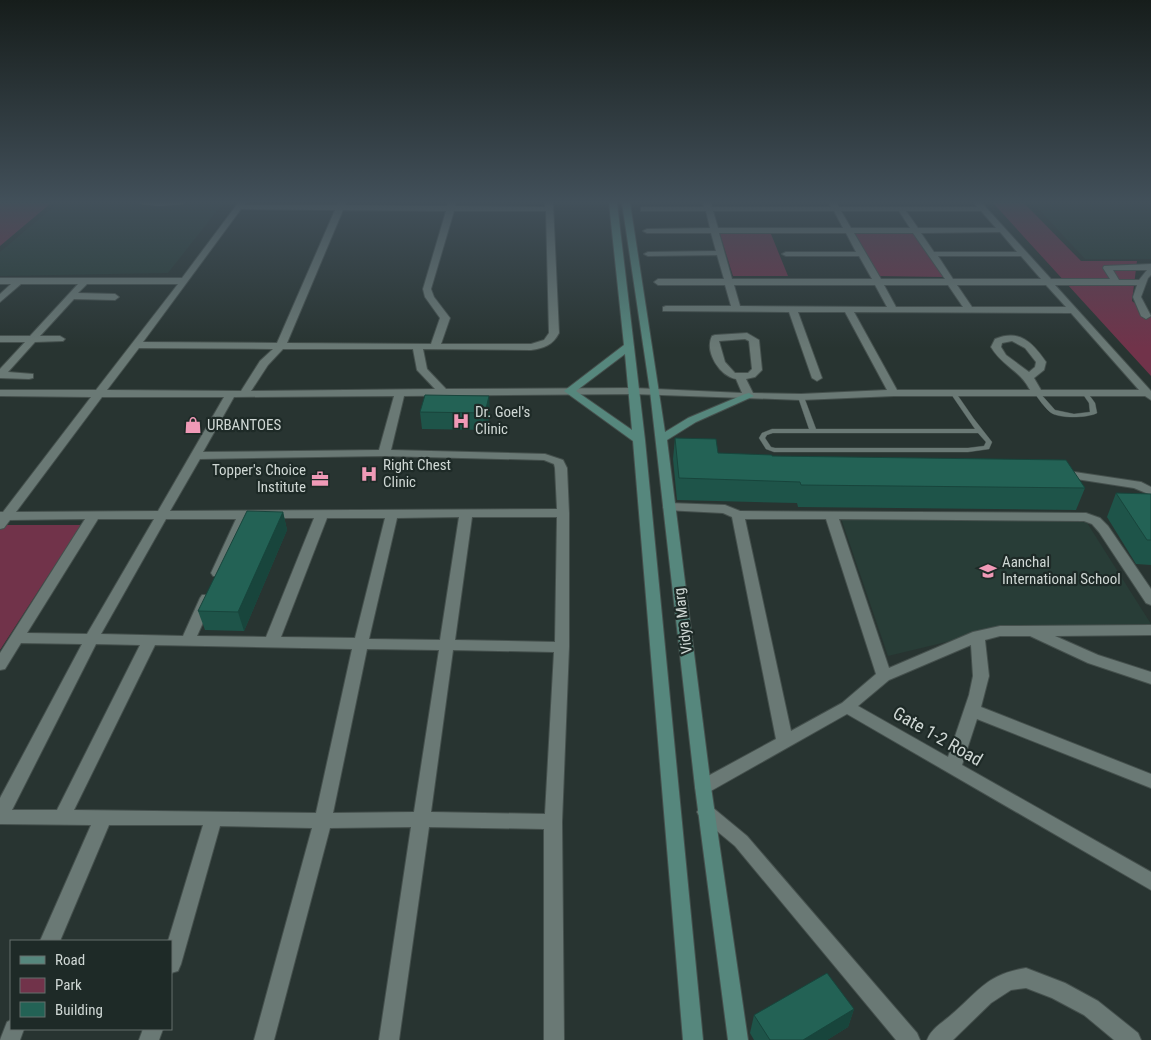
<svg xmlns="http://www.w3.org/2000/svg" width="1151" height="1040" font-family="'Roboto Condensed',sans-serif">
  <rect width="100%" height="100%" fill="#283431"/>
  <!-- built -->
  <g fill="#283d37">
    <path d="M58,203H223L168,273L0,276V252Z"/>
    <path d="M1033,203H1151V259H1085Z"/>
    <path d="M841,518H1084L1151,624L988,632L888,656Z"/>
  </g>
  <!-- green -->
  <g fill="#71334a">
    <path d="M0,203H51L0,246Z"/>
    <path d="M993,203H1024L1081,261H1137L1132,301L1151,316V376Z"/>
    <path d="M854,233H915L944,277L877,276Z"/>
    <path d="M720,234H771L788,276H733Z"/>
    <path d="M0,525H81L0,650Z"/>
  </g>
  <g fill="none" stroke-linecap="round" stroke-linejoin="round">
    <!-- service casing -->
    <g stroke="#45504d" stroke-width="1">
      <g id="service">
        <path d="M139,203H185L183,204L159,206L141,204Z"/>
        <path d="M1037,391L1039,392L1055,410L1074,414L1090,412L1089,403L1082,393L1085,391L1087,392L1095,403L1097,413C1088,418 1058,419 1050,412C1044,407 1039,399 1034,393Z"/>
        <path d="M954,392L956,393L974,419L992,442L989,449L968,452H774L766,449L759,438L762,433L772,429H809L798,397L801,395L804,397L816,429H975L951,394ZM773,433H978L986,442L984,446L968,448H775L771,447L765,438L767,435Z"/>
      </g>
    </g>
    <!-- minor casing -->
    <g stroke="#45504d" stroke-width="2">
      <g id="minor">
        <path d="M238,203H246L244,205H337L338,203H346L345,205L447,206L448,203H456L455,206L545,207V203H553L559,333C553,345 544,348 531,350L423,349L427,369L446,389L634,388L742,393L736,379C720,376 704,352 712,336L715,335L747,333L759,340L762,370L755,377L746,379L753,393L801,394L887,390L845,312H798L822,378L817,381L812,378L789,312L663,311V307L666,306H731L725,285H658L654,282L658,279H724L717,255L648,256L644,254L648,252L716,251L711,233H647L643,231L647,229L710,228L706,211H641V207H704L703,203H711L712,207H831L829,203H837L839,207H977L974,203H982L1051,279H1110L1103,268L1104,266L1151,264V275L1148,278L1141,297L1151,316L1146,319L1141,316L1133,297L1137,285H1055L1151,391V400L1145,396H894L801,400L634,394L404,396L391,450L545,454L563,460L567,468L569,513V647L562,822L564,1040H544V829L429,827L399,1040H379L411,827L330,828L274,1040H254L312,828L220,826L181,964L178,971L171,973V941H168L203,825H109L60,941H40L91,825L0,824V798L82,644L21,643L5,669L0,670V653L85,519L10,520L4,528L0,529V512H3L91,397L0,396V390H96L178,284H87L78,293L115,294L119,297L115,300L74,299L40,336H60L65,339L63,341L35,342L8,372L33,374V378L29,379L0,378V369L25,342H0V336H30L78,284H21L0,302V294L11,284H0V278H182ZM241,209L335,210L277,343L143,342ZM343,210L446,211L423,289L425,297L440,318L431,344L287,343ZM454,211H546L549,333L544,340L531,344H441L450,318L434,297L431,289ZM713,211H834L843,228H718ZM841,211H899L910,228H851ZM906,211H981L996,228H918ZM1000,232L1017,252H934L921,233ZM719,233H846L856,252H786L782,254L786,256H859L872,279H732ZM854,233H913L945,279H881ZM938,256H1021L1041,279H953ZM1113,270H1147L1139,280H1119ZM734,285H875L887,307L740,306ZM884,285H948L963,307H896ZM957,285H1046L1066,307H972ZM854,312L1071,313L1139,390H1041L1034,378L1044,370L1046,362C1032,342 1020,329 995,339L991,347C1003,367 1020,370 1030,390H897ZM745,339L749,341L752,369L748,373H735L725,362L719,341ZM1012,341L1025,348L1036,362L1035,367L1029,372L1006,355L1001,347L1002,343ZM139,348L273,349L260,361L241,391L107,390ZM283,349H413L417,370L435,389L251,391L268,365ZM394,396L379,450L203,452L234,397ZM102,397H224L158,511L16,512ZM384,456L544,460L554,464L555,468L557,509L170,511L200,459ZM459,517L440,640L369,639L397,518ZM472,517H557L555,642L455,640ZM248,518H314L266,637L197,636L214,598L212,595H202L200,598L183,636L101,634L166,519H236L211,573L213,576H223L225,573ZM327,518H385L355,638L281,637ZM98,519H154L87,634L27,633ZM96,644L140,645L57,810H12ZM155,645L352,649L316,813L74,810ZM367,649L439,650L414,812L333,813ZM453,650L554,652L545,814L431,812Z"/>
        <path d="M1061,470L1141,482L1151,487V495L1134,488L1057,476L1055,474L1057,472Z"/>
        <path d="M669,503L725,505L740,511L1086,513L1100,518L1108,526L1151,589V605L1146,603L1099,532L1092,524L1084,521L839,519L889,668L973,632L1000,626L1151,625V635L1055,636L1098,655L1151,672V684L1088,663L1030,636H1000L985,640L989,676L981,707L1151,774V788L977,719L962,765L1151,872V890L847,714L709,792L703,794L697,792L695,787L697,782L776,739L732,517L723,513L665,510L663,507ZM745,519H826L876,674L842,703L791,731ZM971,645L973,676L969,695L948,757L858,706L889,680Z"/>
        <path d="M706,805L712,807L747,836L917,1033L920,1040H896L735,846L700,817L697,812L700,807Z"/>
        <path d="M1026,968L1065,983L1098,1001L1138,1033L1141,1040H1114L1084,1015L1052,998L1026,988L1011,990L991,1003L953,1040H927C931,1029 942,1023 951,1015C979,991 987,974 1026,968Z"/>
        <path d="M11,1020V1029H24L20,1040H0L7,1022Z"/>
        <path d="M143,1029H163L159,1040H139Z"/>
      </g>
    </g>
    <!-- secondary casing -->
    <g stroke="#45504d" stroke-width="2">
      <g id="secondary">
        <path d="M609,203H617L645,440L703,1040H683L633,441L564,391L624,345ZM625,354L632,430L576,391Z"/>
        <path d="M622,203H630L665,432L688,418L745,394L749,393L754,396L696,422L667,440L711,787L748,1040H728L695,787L650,391Z"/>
      </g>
    </g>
    <!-- service -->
    <use href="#service" fill="#6a7975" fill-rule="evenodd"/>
    <!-- minor -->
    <use href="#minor" fill="#6a7975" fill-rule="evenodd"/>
    <!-- secondary -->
    <use href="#secondary" fill="#56877d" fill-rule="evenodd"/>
  </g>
  <!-- wall -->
  <g fill="#1e5449">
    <path d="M420,412L490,413L487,430L422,429Z"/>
    <path d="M675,438L718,453L772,456L1085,488L1076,510L798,507L797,503L677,500L673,459Z"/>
    <path d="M1116,493L1151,494V565L1136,564L1107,517Z"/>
    <path d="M283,512L287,530L244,631L205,630L198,611Z"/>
    <path d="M854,1009L848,1027L827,1040H754L750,1033L754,1015Z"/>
  </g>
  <!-- shaded-wall -->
  <g fill="#18453c">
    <path d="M489,396L490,413L487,430L485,413Z"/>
    <path d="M283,512L287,530L244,631L238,612Z"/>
    <path d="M854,1009L848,1027L827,1040H803Z"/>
  </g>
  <!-- building -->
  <g fill="#236255" stroke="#18453c">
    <path d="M425,395L489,396L485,413L420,412Z"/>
    <path d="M675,438L716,439L718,453L772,455V456L1066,460L1085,488L801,485L800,482L679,478Z"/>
    <path d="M1116,493L1151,494V540H1147Z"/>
    <path d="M247,511L283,512L238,612L198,611Z"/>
    <path d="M827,973L854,1009L803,1040H770L754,1015Z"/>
  </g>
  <!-- sky -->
  <linearGradient id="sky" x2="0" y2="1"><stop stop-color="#161d1b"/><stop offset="0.58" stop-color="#42505a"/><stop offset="1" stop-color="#42505a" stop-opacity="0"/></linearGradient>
  <rect width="1151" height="348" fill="url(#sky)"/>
  <!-- icons -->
  <defs>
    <g id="hospital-bare" transform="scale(1.35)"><path d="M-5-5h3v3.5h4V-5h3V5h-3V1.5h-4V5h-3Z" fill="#f09ab7" stroke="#1e2a27" stroke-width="2.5" paint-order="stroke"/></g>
    <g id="shop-bare" transform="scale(1.35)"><path d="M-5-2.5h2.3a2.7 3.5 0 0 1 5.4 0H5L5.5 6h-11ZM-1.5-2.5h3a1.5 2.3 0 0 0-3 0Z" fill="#f09ab7" stroke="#1e2a27" stroke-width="2.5" paint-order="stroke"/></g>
    <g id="office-bare" transform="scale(1.35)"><path d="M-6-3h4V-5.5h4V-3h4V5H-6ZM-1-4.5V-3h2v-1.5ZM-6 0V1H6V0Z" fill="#f09ab7" stroke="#1e2a27" stroke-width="2.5" paint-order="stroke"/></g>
    <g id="school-bare" transform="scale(1.35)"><path d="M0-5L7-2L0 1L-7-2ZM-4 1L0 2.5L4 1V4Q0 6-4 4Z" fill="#f09ab7" stroke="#1e2a27" stroke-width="2.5" paint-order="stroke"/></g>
  </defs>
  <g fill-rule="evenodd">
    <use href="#hospital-bare" x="461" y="421"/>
    <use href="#shop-bare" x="193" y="425"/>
    <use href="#hospital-bare" x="369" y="474"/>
    <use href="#office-bare" x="320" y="479"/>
    <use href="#school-bare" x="988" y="571"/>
  </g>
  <g text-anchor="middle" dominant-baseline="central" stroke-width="4.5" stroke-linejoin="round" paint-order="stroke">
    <!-- poi labels -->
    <g font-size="15" fill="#cfd7d4" stroke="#1e2a27" text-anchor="start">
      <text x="475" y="412">Dr. Goel's<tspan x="475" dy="17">Clinic</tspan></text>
      <text x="207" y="425">URBANTOES</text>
      <text x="383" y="465">Right Chest<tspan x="383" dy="17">Clinic</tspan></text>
      <text x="306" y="470" text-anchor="end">Topper's Choice<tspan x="306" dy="17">Institute</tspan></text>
      <text x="1002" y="562">Aanchal<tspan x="1002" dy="17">International School</tspan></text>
    </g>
    <!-- street labels -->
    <g font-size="15" fill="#cfd7d4" stroke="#1e2a27">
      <text transform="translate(683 621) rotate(-97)">Vidya Marg</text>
    </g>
    <!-- near-street labels -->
    <g font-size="18" fill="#cfd7d4" stroke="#1e2a27">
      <text transform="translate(938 736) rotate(30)">Gate 1-2 Road</text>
    </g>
  </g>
  <!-- legend -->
  <rect x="10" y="940" width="162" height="90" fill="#1e2a27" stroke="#656f6c"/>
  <rect x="20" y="956" width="25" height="8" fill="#56877d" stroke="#656f6c"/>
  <text x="55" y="965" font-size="15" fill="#cfd7d4">Road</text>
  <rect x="20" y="978" width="25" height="15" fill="#71334a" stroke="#656f6c"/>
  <text x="55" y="990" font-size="15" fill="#cfd7d4">Park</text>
  <rect x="20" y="1002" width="25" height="15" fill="#236255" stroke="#656f6c"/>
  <text x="55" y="1015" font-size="15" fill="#cfd7d4">Building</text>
</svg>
